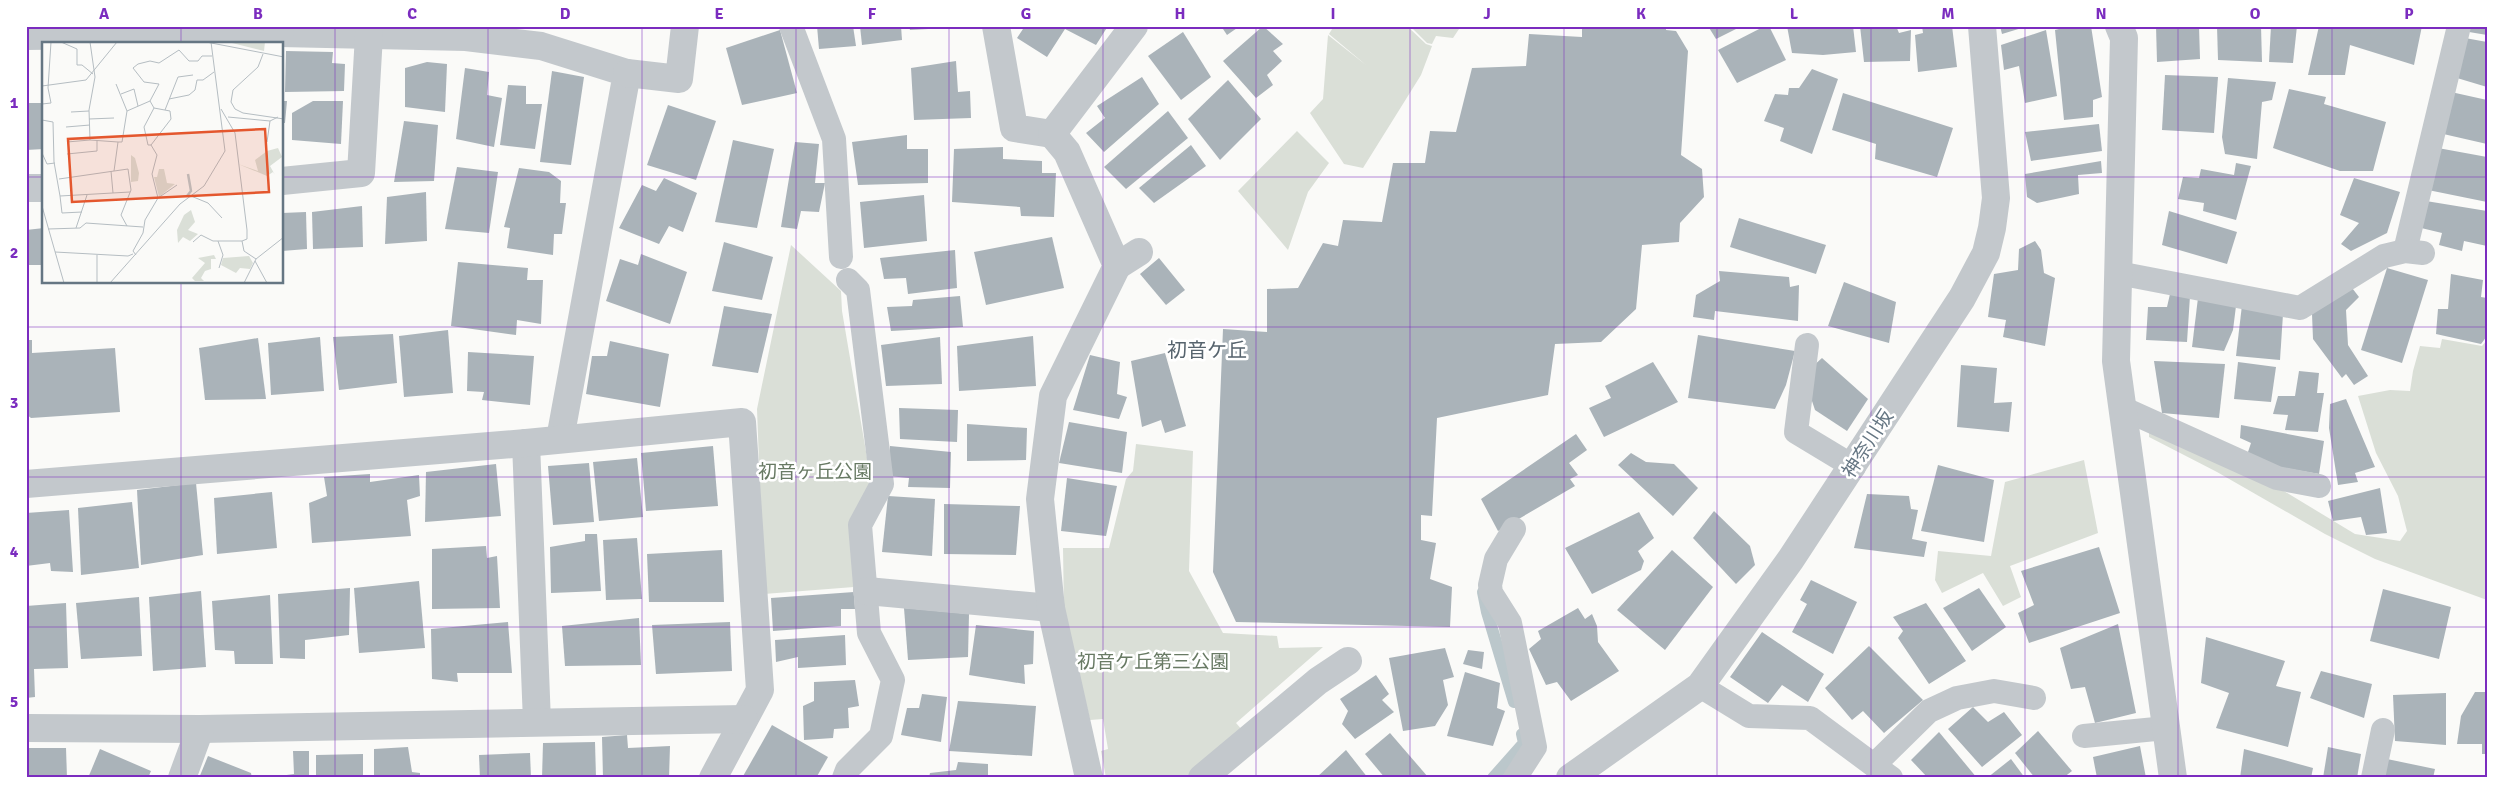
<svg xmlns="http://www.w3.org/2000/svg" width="2513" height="804" font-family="Signika,'Noto Sans JP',sans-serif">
  <rect width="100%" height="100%" fill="#fafaf8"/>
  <!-- green -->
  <g fill="#dadfd7">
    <path d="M1334,26H1407L1426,44L1432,46L1421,75L1363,168L1344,164L1310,113L1323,99L1328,35L1366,65L1329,34Z"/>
    <path d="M1410,26H1461L1453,38L1436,36L1432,44L1427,43Z"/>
    <path d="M1297,131L1329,163L1308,192L1288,250L1238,191Z"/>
    <path d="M791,245L841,291L842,311L871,481L854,587L764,594L757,409Z"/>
    <path d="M2442,339L2482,346L2487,340V600L2375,559L2325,534L2217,472L2149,437V430L2279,488L2355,534L2400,541L2407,531L2398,496L2376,453L2358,396L2390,390L2410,391L2413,371L2420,346L2440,348Z"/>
    <path d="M1136,444L1193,451L1189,571L1223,633L1277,636L1279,648L1323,647L1236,723L1243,731L1189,778H1106L1101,751L1108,749L1103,719L1090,720L1064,612L1063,548H1109L1126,479L1133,471Z"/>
    <path d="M2084,460L2098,533L2010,566L2021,597L2003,606L1983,573L1942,593L1935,580L1938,551L1991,556L2005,482Z"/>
  </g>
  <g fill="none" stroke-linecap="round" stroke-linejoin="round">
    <!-- stream -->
    <g stroke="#bbc7cb" stroke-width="12">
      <path d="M1483,592L1487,612L1514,702"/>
      <path d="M1493,778L1524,743L1522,734"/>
    </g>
  </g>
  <!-- building -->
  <g fill="#aab3b9">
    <path d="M817,26H853L856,46L819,49Z"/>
    <path d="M860,26H901L902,40L862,45Z"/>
    <path d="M909,26H947V28L910,30Z"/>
    <path d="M1025,26H1108L1096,45L1065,29L1047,57L1017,38Z"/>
    <path d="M1221,26H1240L1227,35Z"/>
    <path d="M1263,26L1283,44L1273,51L1282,61L1267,75L1273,85L1256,98L1223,61Z"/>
    <path d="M1582,26H1666V30L1676,31L1688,51L1681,155L1702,169L1704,197L1680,223L1679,242L1642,245L1636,309L1601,342L1555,344L1548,395L1437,418L1432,516L1421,515V540L1436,543L1430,579L1452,587L1450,627L1236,622L1213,572L1223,329L1267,332V289L1298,288L1323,243L1338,246L1343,220L1382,222L1393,163H1425L1430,131L1456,132L1472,68L1526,66L1529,34L1582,37Z"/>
    <path d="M1708,26H1742L1716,39Z"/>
    <path d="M1765,26H1769L1786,60L1737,83L1718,50Z"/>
    <path d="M1787,26H1853L1856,52L1823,55L1792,53Z"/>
    <path d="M1860,26H1896L1899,33L1911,30L1910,61L1864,62Z"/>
    <path d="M1922,26H1952L1957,67L1918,72L1915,35L1923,33Z"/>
    <path d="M2000,26H2025V27L2002,34Z"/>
    <path d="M2071,26H2091L2102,97L2093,100V117L2064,120L2055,30Z"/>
    <path d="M2156,26H2199L2200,59L2157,62Z"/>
    <path d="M2217,26H2261L2262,62L2218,60Z"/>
    <path d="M2271,26H2297L2293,63L2269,62Z"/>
    <path d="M2319,26H2422L2414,65L2350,45L2345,75H2308Z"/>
    <path d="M2465,26H2487V35L2463,31Z"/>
    <path d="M780,30L797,93L742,105L726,48Z"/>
    <path d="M2046,30L2057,96L2025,103L2019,66L2004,70L2001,45Z"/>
    <path d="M1183,32L1211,77L1181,100L1148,56Z"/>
    <path d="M2465,38L2487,42V87L2457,78Z"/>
    <path d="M286,51L333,52L332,63L345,64L344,91L285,92Z"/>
    <path d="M956,61L958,92L970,91L971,118L914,120L911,68Z"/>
    <path d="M427,62L447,64L445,112L405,107V68Z"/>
    <path d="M465,68L489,72L487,95L502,98L494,147L456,139Z"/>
    <path d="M1812,69L1838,79L1812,154L1780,141L1784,128L1764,121L1775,94L1788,95L1789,88H1799Z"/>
    <path d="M552,71L584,77L571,165L540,162Z"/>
    <path d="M2165,75L2218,77L2214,133L2162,130Z"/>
    <path d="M1142,77L1159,104L1104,152L1086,133L1105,118L1097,106Z"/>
    <path d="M2228,78L2276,82L2272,100L2262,102L2257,159L2225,154L2222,137Z"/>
    <path d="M1228,80L1261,119L1220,160L1188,119Z"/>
    <path d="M508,85L526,86V104H542L535,149L500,145Z"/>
    <path d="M2289,89L2326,97L2324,104L2386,122L2373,171H2340L2273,148Z"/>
    <path d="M2451,92L2487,100V144L2439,133Z"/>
    <path d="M1843,93L1953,128L1937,177L1875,159L1876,144L1832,130Z"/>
    <path d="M282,101H287L285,123H282Z"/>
    <path d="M313,101H343L341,144L292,140V113Z"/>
    <path d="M26,103H44V149L26,150Z"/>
    <path d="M668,105L716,121L696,180L647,165Z"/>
    <path d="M1168,111L1188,138L1126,189L1104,167Z"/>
    <path d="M404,121L438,125L434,181L394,182Z"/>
    <path d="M2099,124L2102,151L2031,161L2025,132Z"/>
    <path d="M907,135V149H928V183L858,185L852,142Z"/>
    <path d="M733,140L774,149L757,228L715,222Z"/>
    <path d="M795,142L819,144L815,183H825L819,212L801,211L797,229L781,227Z"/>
    <path d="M1191,145L1206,166L1154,203L1139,188Z"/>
    <path d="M1003,147V159L1042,161V173H1056L1054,217L1021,216L1020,207L952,202L954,149Z"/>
    <path d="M2438,148L2487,157V202L2428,190Z"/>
    <path d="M2101,161L2102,173L2078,175L2079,194L2037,203L2027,197L2025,174Z"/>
    <path d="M2236,163L2251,166L2236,220L2203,211L2204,203L2178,199L2183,177L2199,178L2201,169L2234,175Z"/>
    <path d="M457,167L498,172L489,233L445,229Z"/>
    <path d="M519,168L549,172L561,181L560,203H566L562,234H554L553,255L507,248L510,228L504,227Z"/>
    <path d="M664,178L697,193L683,232L669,226L659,244L619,228L642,185L656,191Z"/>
    <path d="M2354,178L2400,192L2387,233L2351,251L2341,244L2359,223L2340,215Z"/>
    <path d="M426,192L427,241L385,244L387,197Z"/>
    <path d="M924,195L927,241L864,248L860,202Z"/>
    <path d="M2426,201L2487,211V246L2464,241L2462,251L2439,245L2442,233L2417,227Z"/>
    <path d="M362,206L363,247L313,249L312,212Z"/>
    <path d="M2169,211L2237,232L2227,264L2162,245Z"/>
    <path d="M306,212L307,249L282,251V213Z"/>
    <path d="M1739,218L1826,245L1816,274L1730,247Z"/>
    <path d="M44,228V265H26V230Z"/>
    <path d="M1052,237L1064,288L986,305L974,252Z"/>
    <path d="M2035,241L2041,250L2044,273L2055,278L2045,346L2003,337L2006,320L1988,317L1994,274L2018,270L2019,249Z"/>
    <path d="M724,242L773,257L762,300L712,291Z"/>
    <path d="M955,250L957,288L908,294L906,278L884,279L880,258Z"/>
    <path d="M641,254L687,272L670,324L606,301L620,259L638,265Z"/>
    <path d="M1159,258L1185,290L1166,305L1140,274Z"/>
    <path d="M458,262L528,268L527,280H543L541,324L517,320L516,335L451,326Z"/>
    <path d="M2387,268L2428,280L2402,363L2361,350Z"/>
    <path d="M1719,271L1789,277L1790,287L1799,285L1798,321L1715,311L1714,320L1693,317L1696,295L1720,281Z"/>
    <path d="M2451,274L2483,280L2481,297L2487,298V336L2481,344L2436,334L2438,309H2448Z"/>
    <path d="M1844,282L1896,302L1889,343L1828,326Z"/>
    <path d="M2349,284L2359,297L2346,310L2348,345L2368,376L2354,385L2346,374L2342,378L2313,339L2312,314Z"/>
    <path d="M2170,294L2190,296L2187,342L2146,340L2148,307H2167Z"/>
    <path d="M960,296L963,327L891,331L887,307L912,306L913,300Z"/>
    <path d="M2198,298L2236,306L2233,330L2224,351L2192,347Z"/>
    <path d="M2242,305L2283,314L2280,360L2236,356Z"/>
    <path d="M724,306L772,314L758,373L712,366Z"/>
    <path d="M448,330L453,393L404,397L399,336Z"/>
    <path d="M393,334L397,383L339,390L333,337Z"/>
    <path d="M1698,335L1795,351L1786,385L1775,409L1688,398Z"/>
    <path d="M1033,336L1036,386L959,391L957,346Z"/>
    <path d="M320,337L324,391L271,395L268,343Z"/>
    <path d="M940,337L942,384L886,386L881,345Z"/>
    <path d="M258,338L266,399L205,400L199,348Z"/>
    <path d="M26,340H32V353L115,348L120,412L31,418L26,414Z"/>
    <path d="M610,341L669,354L660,407L586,394L592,356H607Z"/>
    <path d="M468,352L534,356L530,405L482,400L484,392L467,391Z"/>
    <path d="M1165,353L1186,426L1165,433L1161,420L1142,427L1131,361Z"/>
    <path d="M1090,355L1120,362L1117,394L1127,397L1119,419L1073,410Z"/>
    <path d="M1822,358L1868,399L1847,431L1815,410L1807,386L1812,367Z"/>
    <path d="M2154,361L2225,364L2219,418L2162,413Z"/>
    <path d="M1653,362L1678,402L1604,437L1589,408L1611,398L1605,386Z"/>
    <path d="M2238,362L2276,367L2271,402L2234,399Z"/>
    <path d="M1961,365L1997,368L1994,403L2012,402L2009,432L1957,427Z"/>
    <path d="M2299,371L2319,373L2317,393H2324L2318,432L2285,430L2288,415L2273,414L2278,396H2295Z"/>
    <path d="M2346,399L2375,467L2355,473L2358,482L2338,485L2329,428L2330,404Z"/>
    <path d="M899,408L958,410L957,442L900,439Z"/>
    <path d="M1069,422L1127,432L1122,473L1059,463Z"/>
    <path d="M967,424L1027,428L1026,460L967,461Z"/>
    <path d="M2241,425L2324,441L2319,474L2278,467L2247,455L2251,443L2240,438Z"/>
    <path d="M1576,434L1587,450L1569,463L1578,475L1570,479L1575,486L1498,531L1481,499Z"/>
    <path d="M713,446L718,506L646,511L641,453Z"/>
    <path d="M890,446L951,452L950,488L908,487L909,478L888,476Z"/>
    <path d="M1631,453L1646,462L1674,464L1698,488L1673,516L1618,465Z"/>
    <path d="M637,458L643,517L599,521L593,462Z"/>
    <path d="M589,463L594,522L553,525L548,466Z"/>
    <path d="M496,464L501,516L425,522L426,472Z"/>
    <path d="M1938,465L1994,480L1984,542L1921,531Z"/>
    <path d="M370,474V482L419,475L420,496L407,500L411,536L312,543L309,503L327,496L324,477Z"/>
    <path d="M1067,478L1117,486L1106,536L1061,531Z"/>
    <path d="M196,483L203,555L141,565L137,490Z"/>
    <path d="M2380,488L2387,533L2366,535L2361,517L2333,521L2328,501Z"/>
    <path d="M272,492L277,548L217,554L214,498Z"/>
    <path d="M1867,494L1909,496L1911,509L1918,510L1912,539L1927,542L1924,557L1854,548Z"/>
    <path d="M888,496L935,499L932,556L882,552Z"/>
    <path d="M132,502L139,568L81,575L78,508Z"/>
    <path d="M944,504L1020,506L1016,555L944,554Z"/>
    <path d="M69,510L73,572L51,571L50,563L26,566V513Z"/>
    <path d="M1714,511L1750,546L1755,565L1736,584L1693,538Z"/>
    <path d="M1639,512L1654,538L1638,551L1644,561L1641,570L1592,594L1565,548Z"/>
    <path d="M585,534H597L601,591L551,593L550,547L585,541Z"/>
    <path d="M637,538L642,599L606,600L603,540Z"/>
    <path d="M486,546L487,558L497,556L500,608L432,609V549Z"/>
    <path d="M2099,547L2120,613L2029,643L2018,613L2034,605L2021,571Z"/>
    <path d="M722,550L724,602H649L647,554Z"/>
    <path d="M1672,550L1713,587L1665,650L1617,610Z"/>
    <path d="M1811,580L1857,602L1833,654L1792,632L1807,604L1800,600Z"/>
    <path d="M419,581L425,648L359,653L354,588Z"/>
    <path d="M350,588L349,635L305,640V659L280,658L278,594Z"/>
    <path d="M1979,588L2006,627L1972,651L1943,608Z"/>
    <path d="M2383,589L2451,607L2439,659L2370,641Z"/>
    <path d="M201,591L206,667L153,671L149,597Z"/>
    <path d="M854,592L855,609H841V626L773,631L771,598Z"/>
    <path d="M270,595L273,664H235L234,651L215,650L212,601Z"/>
    <path d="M139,597L142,656L81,659L76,603Z"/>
    <path d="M66,603L68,668L34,669L35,697L26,698V606Z"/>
    <path d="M1926,603L1966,661L1929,684L1898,638L1903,631L1893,617Z"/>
    <path d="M904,608L969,614L968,657L908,660Z"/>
    <path d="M1578,608L1585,619L1592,614L1597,626L1598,642L1619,671L1571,701L1557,682L1546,685L1529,649L1541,639L1538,631Z"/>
    <path d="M639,618L641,665L565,666L562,626Z"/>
    <path d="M508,622L512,673H457L458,682L432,679L431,629Z"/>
    <path d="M730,622L732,671L656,674L652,625Z"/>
    <path d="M2118,624L2136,713L2095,723L2085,687L2071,689L2060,648Z"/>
    <path d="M976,625L1034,631L1033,664L1024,665L1025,684L969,675Z"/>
    <path d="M1762,632L1824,674L1808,702L1782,685L1768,703L1730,677Z"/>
    <path d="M845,635L846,665L798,668V657L776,662L775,640Z"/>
    <path d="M2206,637L2285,661L2276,686L2301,692L2288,747L2216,728L2229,693L2201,683Z"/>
    <path d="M1869,646L1923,700L1884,733L1863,711L1852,720L1825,688Z"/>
    <path d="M1445,648L1454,677L1443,680L1448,705L1435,726L1403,731L1389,658Z"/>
    <path d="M1468,650L1484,652L1482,669L1463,664Z"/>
    <path d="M2321,671L2372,684L2364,718L2310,698Z"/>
    <path d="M1465,672L1500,683L1497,708L1505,711L1493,746L1447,736Z"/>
    <path d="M1376,675L1389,694L1382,700L1394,712L1355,739L1342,724L1348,711L1340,699Z"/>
    <path d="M855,680L859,706L848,708L849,728L834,729L833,738L804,740L803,706L814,701V682Z"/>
    <path d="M2475,692H2487V754H2482V744H2457L2461,716Z"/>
    <path d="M2446,693V745L2395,741L2393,695Z"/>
    <path d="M922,694L947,697L941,742L901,735L907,708H919Z"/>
    <path d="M958,701L1036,706L1032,756L949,751Z"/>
    <path d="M1973,707L1988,722L2004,712L2022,735L1982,767L1948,729Z"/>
    <path d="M772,725L828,757L816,778H742Z"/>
    <path d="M2038,731L2072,771L2063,778H2035L2015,753Z"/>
    <path d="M1939,732L1977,778H1928L1911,760Z"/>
    <path d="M1390,733L1428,777L1427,778H1385L1365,754Z"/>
    <path d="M627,735L628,748L670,746L669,778H603L602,737Z"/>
    <path d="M595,742L596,778H542L543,743Z"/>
    <path d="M2140,746L2146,778H2097L2093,757Z"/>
    <path d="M408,747L412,772L420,773V778H374V749Z"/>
    <path d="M2328,747L2361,754L2357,778H2323Z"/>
    <path d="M26,748H66L67,778H26Z"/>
    <path d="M100,749L151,771L148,778H88Z"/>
    <path d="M2244,749L2313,768L2311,778H2240Z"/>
    <path d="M1346,750L1368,778H1316Z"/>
    <path d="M293,751H309V778H264L294,774Z"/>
    <path d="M530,753L531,778H480L479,755Z"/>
    <path d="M363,754V778H316V755Z"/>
    <path d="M208,756L251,773L252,778H199Z"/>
    <path d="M2011,759L2025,778H1987Z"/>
    <path d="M2387,759L2435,769L2433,778H2383Z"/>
    <path d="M958,762L988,764V778H929L930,773L956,770Z"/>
  </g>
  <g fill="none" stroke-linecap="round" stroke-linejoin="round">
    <!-- service -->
    <g stroke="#c3c8cc" stroke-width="24">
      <path d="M791,26L834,139L841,257"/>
      <path d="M2405,251L2459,26"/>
      <path d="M2118,273L2300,308L2384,256L2405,251L2423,253"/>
      <path d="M1807,345L1796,432L1854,467"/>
      <path d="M2122,408L2277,478L2319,486"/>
      <path d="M1514,529L1496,559L1490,585L1491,593L1510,623L1535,747L1515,778"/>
      <path d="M1700,686L1749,716L1810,718L1891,778"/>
      <path d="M2084,736L2166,728"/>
      <path d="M1875,764L1929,711L1957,698L1994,691L2034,698"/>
      <path d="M844,778L847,770L881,736L893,680L869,633L860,525L882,484L858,290L848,280"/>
      <path d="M2373,778L2383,730"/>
    </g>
    <!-- minor -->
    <g stroke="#c3c8cc" stroke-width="28">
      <path d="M280,26V33L466,37L541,46L627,73L560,439"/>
      <path d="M996,26L1014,128L1052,134"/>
      <path d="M2119,26L2124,38L2116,361L2173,778"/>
      <path d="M26,36L280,33"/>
      <path d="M627,73L679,79L685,26"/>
      <path d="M282,181L361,173L369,35"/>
      <path d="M26,188H44"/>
      <path d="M1117,266L1139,252"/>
      <path d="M526,443L537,722"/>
      <path d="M26,484L526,443L742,422L760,690L713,778"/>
      <path d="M867,591L1051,608"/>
      <path d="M26,728L200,729L744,719"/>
      <path d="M182,778L200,729"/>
      <path d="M1089,778L1051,608L1040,499L1053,396L1117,266L1067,152L1052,134L1134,26"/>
      <path d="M1202,778L1318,681L1348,661"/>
      <path d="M1570,778L1700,686L1791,559L1962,298L1986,253L1992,228L1996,198L1982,26"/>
    </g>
  </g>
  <!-- grid -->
  <path fill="none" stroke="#7b2cbf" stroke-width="1" stroke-opacity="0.55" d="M181,26V44M335,26V778M488,26V778M642,26V778M796,26V778M949,26V778M1103,26V778M1256,26V778M1410,26V778M1564,26V778M1717,26V778M1871,26V778M2025,26V778M2178,26V778M2332,26V778M26,177H44M282,177H2487M181,282V778M26,327H2487M26,477H2487M26,627H2487"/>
  <g text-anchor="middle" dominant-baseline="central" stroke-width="5" stroke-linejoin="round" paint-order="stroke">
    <!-- street labels -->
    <g font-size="19" fill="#657683" stroke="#fff">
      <text transform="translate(1868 444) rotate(-57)">神奈川坂</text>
    </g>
    <!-- park labels -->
    <g font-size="19" fill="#687a64" stroke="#fff">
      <text x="815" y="472">初音ヶ丘公園</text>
      <text x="1153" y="662">初音ケ丘第三公園</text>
    </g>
    <!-- neighbourhood labels -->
    <g font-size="20" fill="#57646e" stroke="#fff">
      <text x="1207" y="350">初音ケ丘</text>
    </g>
  </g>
  <!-- overview -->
  <g transform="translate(42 42)">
    <rect width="241" height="241" fill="#fafaf8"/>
    <path d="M186,0H223L222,9ZM236,106L240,115L228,124L233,133L231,130L225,134L196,122L216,129L213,118L225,109ZM89,113L93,116L97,131L96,139L89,140ZM117,127H122L125,141L133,142L117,155L112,135H115ZM149,168L153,180L146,188L156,192L148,199L141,195L136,201L135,188L142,173ZM172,213L174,217H169V227L163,229L159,236L162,239H153L150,236L163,221L156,216ZM207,214L211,221L208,227L198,226L194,231L179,223L181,216Z" fill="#dadfd7"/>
    <path fill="none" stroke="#bbc7cb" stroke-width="2.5" d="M145,154L149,149L146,132"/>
    <path fill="none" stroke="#b5bdc2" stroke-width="1" d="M19,0L35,7V23H40L51,32M48,0L53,35L47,68L48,98L76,100L72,129M164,0L242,15M221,12L216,25L191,48L189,60L193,67L201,71L242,77M74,42L85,69L80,100H76M0,44L44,38L75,0M79,52L92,47L96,64M127,57L147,53L153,48L155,38H161L172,30M108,59L117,42L102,40L91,26L96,22L108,19L117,21L137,8L147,19H156L160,14H170M0,62L9,61L6,46L9,0M179,67L193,91L205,188V197L200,199L202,209L214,217M123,68L136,35L151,33M85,69L108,59L112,66L102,85L106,103H109M29,70L47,69M186,75L228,79L236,75M47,77L72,76M0,78L11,80L12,120L18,154L88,150M24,85L48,83M25,100L48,98M225,100L228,79M0,111L5,122L13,121M25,112L55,109V98M69,129L71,151M17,137L86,127L89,148L79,173L85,184M18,154L20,171L40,170M149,154L166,161L180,176M116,156L135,143M0,164L22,241M34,186L45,153M6,187L38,186L44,181L101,185M176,199L181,213L177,226M151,200L159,193L171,199H200M13,210L86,214L91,212M94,213L91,209L101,191L103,178L116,156L110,132L115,113L109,103L129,77L128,69L112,66M213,219L225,241M55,241V213M68,241L138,162L162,144L183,109L169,0M202,241L214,217L242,195"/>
    <path fill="#e4572e" fill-opacity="0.15" stroke="#e4572e" stroke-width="2.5" d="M223,87L227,150L30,160L26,97Z"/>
    <rect width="241" height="241" fill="none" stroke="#657683" stroke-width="2.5"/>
  </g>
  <!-- border -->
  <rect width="2513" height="804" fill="none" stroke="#ffffff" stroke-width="55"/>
  <rect x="28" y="28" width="2458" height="748" fill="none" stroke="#7b2cbf" stroke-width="2"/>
  <g font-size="16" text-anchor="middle" font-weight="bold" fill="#7b2cbf">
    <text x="104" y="19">A</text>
    <text x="258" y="19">B</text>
    <text x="412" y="19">C</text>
    <text x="565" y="19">D</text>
    <text x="719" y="19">E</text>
    <text x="872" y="19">F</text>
    <text x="1026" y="19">G</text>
    <text x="1180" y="19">H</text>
    <text x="1333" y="19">I</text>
    <text x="1487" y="19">J</text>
    <text x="1641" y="19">K</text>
    <text x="1794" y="19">L</text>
    <text x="1948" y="19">M</text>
    <text x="2101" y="19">N</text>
    <text x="2255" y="19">O</text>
    <text x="2409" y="19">P</text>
    <text x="14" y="108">1</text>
    <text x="14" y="258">2</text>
    <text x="14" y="408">3</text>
    <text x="14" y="557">4</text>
    <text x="14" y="707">5</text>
  </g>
</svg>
